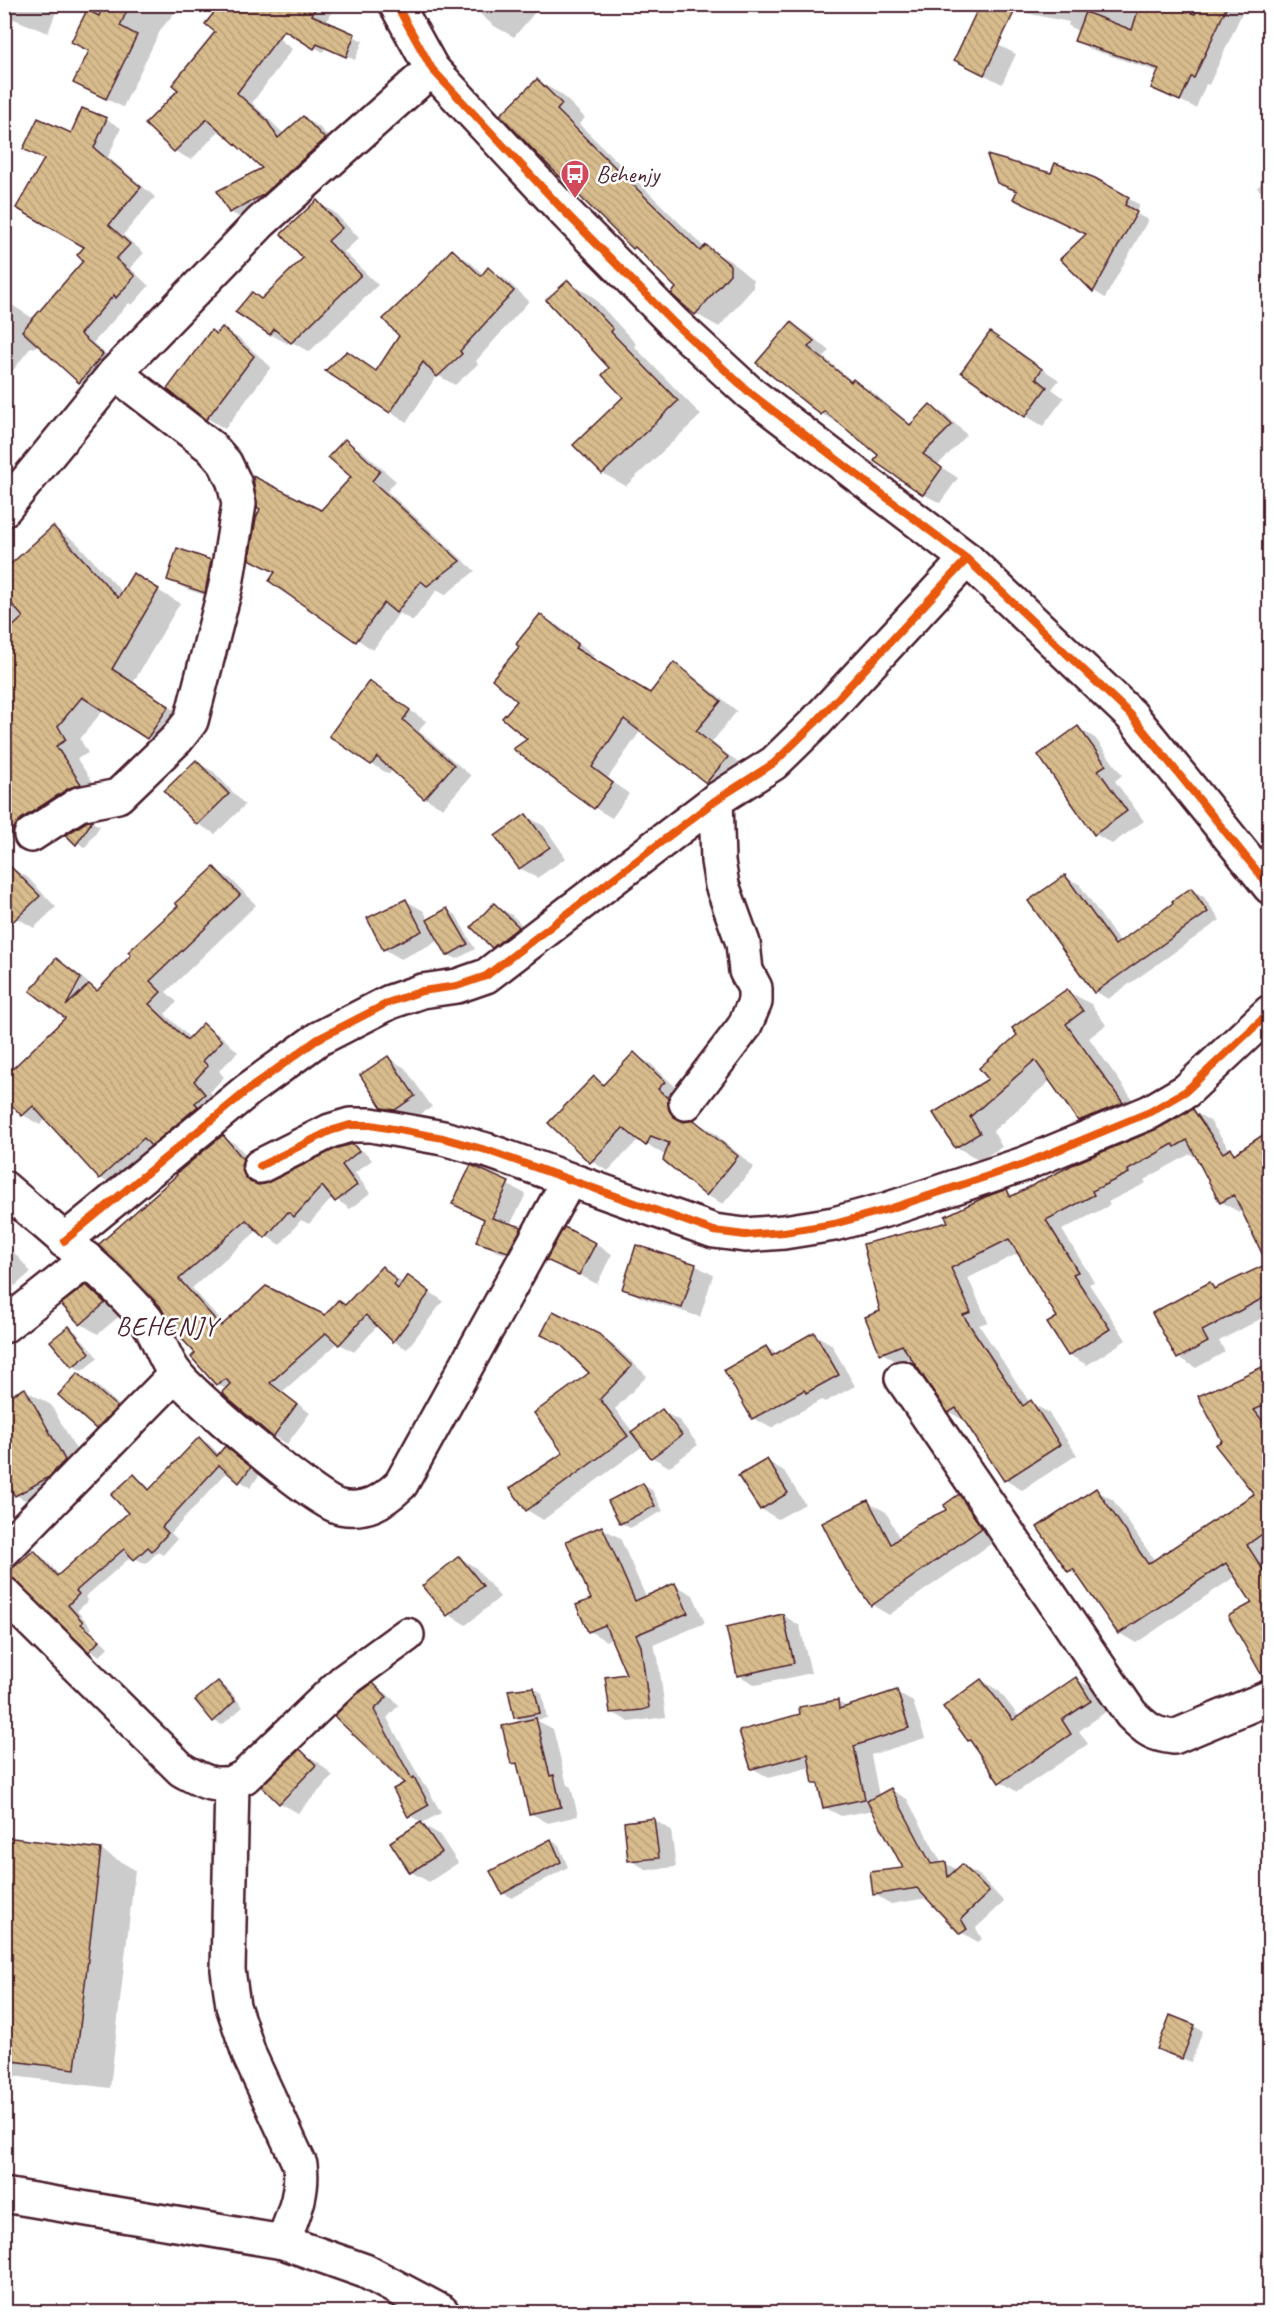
<svg xmlns="http://www.w3.org/2000/svg" width="1274" height="2317" font-family="Caveat,sans-serif">
  <defs>
    <pattern id="building-back-hatch" width="6" height="6" patternUnits="userSpaceOnUse" patternTransform="scale(1.5)"><rect width="6" height="6" fill="#d8bc8d"/><path d="M-1 5l2 2M0 0l6 6M5-1l2 2" fill="none" stroke="#bba17a"/></pattern>
  </defs>
  <rect width="100%" height="100%" fill="#fff"/>
  <filter id="ink" filterUnits="userSpaceOnUse"><feTurbulence type="fractalNoise" baseFrequency=".0167" numOctaves="2"/><feDisplacementMap in="SourceGraphic" scale="12" xChannelSelector="R" yChannelSelector="G"/><feConvolveMatrix kernelMatrix="1 2 1 2 8 2 1 2 1" color-interpolation-filters="sRGB"/></filter>
  <g filter="url(#ink)">
    <!-- shadow -->
    <g fill="#0003" fill-rule="evenodd">
      <path d="M4,4H59L48,33L4,15Z"/>
      <path d="M91,4H182L161,29L123,107L91,92L90,51L73,41Z"/>
      <path d="M290,4H336L326,23L363,41L355,60L326,47L323,52L279,26Z"/>
      <path d="M469,4H542L514,37L494,26Z"/>
      <path d="M1005,4H1159L1195,16L1200,4H1246L1209,85L1206,84L1196,108L1152,87L1159,72L1090,49L1075,40L1079,32L1068,25L1069,22L1016,11Z"/>
      <path d="M242,9L292,49L252,103L284,134L304,118L319,127L340,149L246,221L230,212L264,168L221,129L191,160L175,151L147,124L180,89Z"/>
      <path d="M970,31L1016,54L1002,84L956,60Z"/>
      <path d="M537,81L561,94L585,118L579,124L705,248L729,260L753,280V288L719,327L696,314L674,294L678,288L642,252L634,248Z"/>
      <path d="M106,119L121,128L108,157L155,197L123,235L144,253L130,268L149,286L132,305L129,303L93,343L117,363L94,390L79,382L38,343L34,348L31,347L4,382V300L34,319L86,261L87,247L71,135Z"/>
      <path d="M1270,173V199L1257,188Z"/>
      <path d="M1052,174L1094,179L1140,205L1135,213L1148,220L1105,298L1094,291L1062,259L1088,234L998,182Z"/>
      <path d="M317,202L334,212L359,238L344,252L378,285L309,352L290,341L288,344L270,334L253,294L263,300L305,258Z"/>
      <path d="M452,251L469,261L484,275L489,269L505,279L529,301L476,361L478,364L455,385L437,375L407,422L328,371L348,353L377,372L400,335L424,282Z"/>
      <path d="M568,282L592,296L636,344L634,346L701,415L626,486L602,473L625,397Z"/>
      <path d="M792,324L808,333L829,351L824,357L853,382L870,390L912,425L930,406L946,415L967,435L938,465L958,478L940,503L923,494L880,454L839,422L838,423L822,414Z"/>
      <path d="M223,329L240,339L271,367L225,429L207,418L169,389Z"/>
      <path d="M991,334L1059,380L1052,389L1064,398L1043,426L1026,416L963,371Z"/>
      <path d="M345,441L361,450L396,481L387,491L475,571L445,595L437,590L413,621L399,613L373,650L271,580L321,512L353,477Z"/>
      <path d="M53,528L75,541L123,593L133,576L180,603L133,683L190,720L170,750L104,709L80,739L88,753L77,759L103,797L26,847L4,835V572Z"/>
      <path d="M210,561L228,571L222,601L186,589L169,579Z"/>
      <path d="M540,616L557,625L594,655L591,659L650,694L675,664L691,674L737,711L712,742L744,767L724,792L707,782L641,730L608,778L629,794L612,818L595,808L529,739L520,700L521,647Z"/>
      <path d="M369,683L426,721L419,731L471,776L443,808L425,798L393,769L389,774L371,764Z"/>
      <path d="M1078,728L1095,738L1122,775L1115,781L1144,821L1112,844L1095,834Z"/>
      <path d="M196,762L214,772L245,805L215,834L198,824Z"/>
      <path d="M526,816L544,826L566,858L537,878L520,868Z"/>
      <path d="M92,822L100,826L85,848L68,835L87,823Z"/>
      <path d="M10,867L27,877L56,907L34,928L17,918Z"/>
      <path d="M214,869L231,879L256,905L166,992L177,1002L165,1014L190,1038L203,1025L220,1035L238,1052L219,1071L224,1077L210,1092L221,1105L117,1187L100,1178L46,1119L40,1125L23,1115L4,1095L67,1018L56,960L73,970L98,991Z"/>
      <path d="M1065,877L1079,884L1120,943L1191,889L1204,897L1220,920L1108,999L1095,991Z"/>
      <path d="M406,901L424,911L428,920L447,910L456,915L475,949L457,959L448,955L440,940L401,959L384,949Z"/>
      <path d="M494,905L512,915L535,938L510,957L493,947Z"/>
      <path d="M1067,991L1091,1004L1106,1025L1089,1038L1145,1117L1103,1134L1080,1120L1051,1080L993,1131L1002,1147L980,1160L956,1147L936,1114L991,1079L1019,1035Z"/>
      <path d="M634,1054L651,1064L681,1092L687,1123L694,1121L712,1131L754,1167L723,1204L706,1195L666,1156L639,1139L608,1171L591,1161L594,1078L605,1084Z"/>
      <path d="M388,1058L405,1068L432,1107L413,1119L402,1117L384,1107Z"/>
      <path d="M1193,1111L1210,1121L1230,1150L1237,1154L1270,1133V1199L1255,1209L1250,1206L1239,1212L1221,1202L1196,1155L1194,1156L1190,1154L1144,1180L1146,1183L1108,1202L1110,1205L1062,1230L1094,1282L1089,1284L1126,1340L1087,1365L1069,1355L1059,1317L1019,1253L968,1278L988,1322L979,1325L1030,1403L1048,1412L1077,1455L1022,1490L1005,1480L967,1422L949,1412L912,1357L899,1363L882,1353V1311L950,1223L1007,1191L1015,1196L1158,1131Z"/>
      <path d="M223,1137L237,1145L257,1168L255,1174L259,1186H265L353,1145L367,1154L372,1160L355,1173L370,1193L350,1209L333,1197L309,1224L301,1220L280,1245L258,1230L192,1288L225,1325L326,1317L346,1306L382,1268L403,1283L408,1277L443,1301L407,1349L393,1341L378,1325L354,1352L338,1343L282,1392L310,1413L287,1444L273,1436L226,1389L216,1384L198,1354L161,1305Z"/>
      <path d="M472,1167L526,1194L510,1225L538,1238L526,1261L496,1251L478,1241L485,1220ZM495,1246L515,1253V1256L495,1249Z"/>
      <path d="M1270,1223V1316L1268,1315L1219,1341L1225,1352L1196,1368L1179,1358L1210,1283L1219,1289L1269,1265L1253,1232Z"/>
      <path d="M4,1241L31,1272L15,1286L4,1280Z"/>
      <path d="M595,1244L612,1254L597,1284L548,1259Z"/>
      <path d="M695,1265L713,1275L700,1317L642,1298L624,1288Z"/>
      <path d="M86,1286L104,1297L122,1314L98,1334L81,1324L64,1305Z"/>
      <path d="M69,1328L77,1333L98,1358L82,1371L73,1366Z"/>
      <path d="M814,1334L831,1344L855,1386L825,1402L821,1400L771,1428L753,1418L726,1370L766,1347L778,1354Z"/>
      <path d="M598,1336L615,1346L647,1376L615,1409L633,1432L662,1411L680,1421L698,1445L669,1467L652,1457L643,1446L543,1520L527,1510L565,1454L591,1373Z"/>
      <path d="M1270,1366V1509L1224,1441L1200,1397Z"/>
      <path d="M78,1375L96,1385L134,1418L114,1438L97,1428Z"/>
      <path d="M25,1390L51,1405L91,1476L42,1510L16,1495Z"/>
      <path d="M199,1439L209,1444L220,1455L225,1448L235,1453L260,1474L250,1488L228,1471L171,1533L177,1539L163,1555L158,1552L145,1564L132,1556L85,1597L88,1601L77,1611L92,1628L90,1630L108,1647L100,1656L90,1650L34,1552L44,1558L59,1575L130,1513L134,1476L144,1482L151,1490Z"/>
      <path d="M767,1461L784,1471L805,1504L778,1519L761,1509Z"/>
      <path d="M643,1485L652,1490L663,1511L630,1528L621,1523Z"/>
      <path d="M1096,1490L1113,1500L1155,1561L1267,1508L1270,1511V1551L1263,1555L1270,1565V1673L1259,1667L1254,1603L1236,1576L1136,1643L1119,1633L1082,1578L1069,1571Z"/>
      <path d="M959,1496L976,1506L998,1539L889,1615L872,1605L868,1502L886,1512L900,1539L947,1511Z"/>
      <path d="M602,1528L620,1538L646,1597L675,1585L693,1595L705,1623L653,1645L658,1658L666,1717L629,1722L612,1712L628,1675L613,1638L606,1641L589,1631Z"/>
      <path d="M459,1557L476,1568L500,1597L466,1625L448,1614Z"/>
      <path d="M783,1615L800,1626L811,1673L756,1685L738,1675Z"/>
      <path d="M1076,1679L1094,1689L1107,1711L1079,1731L1088,1744L1017,1792L1000,1781L973,1743L969,1740L981,1680L999,1691L1019,1717Z"/>
      <path d="M219,1683L227,1688L243,1707L222,1725L214,1721Z"/>
      <path d="M373,1685L386,1693L399,1705L387,1718L423,1784L427,1787L441,1813L422,1823L409,1815L407,1783L337,1716Z"/>
      <path d="M534,1688L542,1693L547,1718L536,1720L553,1729L567,1785L571,1787L578,1816L548,1823L530,1813L520,1767L513,1763L523,1722L515,1717Z"/>
      <path d="M896,1692L913,1702L925,1738L871,1755L879,1796L891,1790L907,1799L942,1864L945,1863L958,1870L963,1866L979,1875L1004,1902L976,1928L982,1939L978,1942L961,1932L928,1898L891,1904L874,1894L905,1869L874,1810L841,1816L824,1807L820,1786L815,1784L811,1767L769,1778L752,1768L802,1716L837,1701L848,1708Z"/>
      <path d="M300,1751L318,1762L333,1776L298,1813L280,1803L263,1786Z"/>
      <path d="M654,1820L671,1830L676,1867L647,1870L630,1860Z"/>
      <path d="M421,1824L439,1834L458,1863L429,1882L411,1872Z"/>
      <path d="M4,1838L101,1850L135,1870L110,2088L4,2075Z"/>
      <path d="M551,1840L559,1845L568,1867L512,1898L503,1893Z"/>
      <path d="M1194,2026L1203,2031L1191,2062L1159,2049Z"/>
    </g>
    <!-- building -->
    <g fill="url(#building-back-hatch)" stroke="#4a1f2b" stroke-width="1.5">
      <path d="M104,4H130L120,26L137,35L106,99L73,83L89,51L71,42L87,10L99,16Z"/>
      <path d="M221,4H317L312,15L355,34L346,57L317,44L314,49L284,30L237,93L266,119L278,138L303,116L325,139L263,195L229,213L217,191L262,168L207,119L174,152L145,124L178,90L172,85L215,32L205,24Z"/>
      <path d="M980,4H1018L984,75L954,60Z"/>
      <path d="M1140,4H1164L1195,14L1199,4H1228L1194,78L1191,77L1180,101L1151,88L1159,69L1074,41L1085,12L1132,30Z"/>
      <path d="M537,79L562,104L557,110L700,251L706,245L730,265V274L695,315L671,294L676,288L635,247L633,249L540,157L500,115Z"/>
      <path d="M82,108L107,118L94,148L141,187L109,225L130,244L116,259L135,276L116,298L114,295L80,334L103,354L79,383L22,331L83,261L77,255L84,247L16,208L44,159L23,149L38,118L71,133Z"/>
      <path d="M987,155L1051,173L1055,163L1095,178L1129,197L1125,205L1137,212L1093,292L1060,259L1086,234L1013,199L1017,191L997,183Z"/>
      <path d="M317,200L342,228L328,241L361,275L291,343L274,329L270,335L235,312L252,292L261,299L303,258L281,234Z"/>
      <path d="M452,249L481,276L488,267L514,291L460,351L462,354L437,377L423,362L390,413L325,371L347,351L376,371L399,336L383,319L423,281Z"/>
      <path d="M568,280L613,329L611,332L678,401L602,474L573,445L623,397L602,375L609,368L546,300Z"/>
      <path d="M791,322L814,341L808,347L851,382L853,379L910,425L930,404L952,425L923,454L942,468L923,495L874,461L878,455L824,411L821,415L756,363Z"/>
      <path d="M222,327L254,356L206,420L167,389L211,330L216,334Z"/>
      <path d="M990,332L1042,369L1036,378L1047,387L1025,417L961,372Z"/>
      <path d="M345,439L380,471L372,481L460,561L427,586L421,581L396,613L384,603L356,642L269,581L275,572L249,559L256,518L260,509L257,507L253,476L321,510L351,477L328,457Z"/>
      <path d="M53,526L118,598L133,573L159,589L112,669L169,706L147,739L82,697L58,726L66,740L56,746L81,784L69,788L21,819L14,828L4,834V635L23,617L4,595V570Z"/>
      <path d="M177,548L211,560L205,593L167,580Z"/>
      <path d="M540,614L578,644L575,648L650,693L674,662L721,701L696,731L728,757L706,783L624,719L592,767L613,783L594,809L513,749L527,739L502,718L517,701L492,679L519,647L516,644Z"/>
      <path d="M369,681L410,710L403,720L454,765L424,799L377,757L371,765L329,736Z"/>
      <path d="M1078,726L1106,765L1098,770L1127,811L1094,835L1038,755Z"/>
      <path d="M196,760L229,794L197,825L164,791Z"/>
      <path d="M526,814L550,847L519,869L495,836Z"/>
      <path d="M93,820L76,845L66,835L86,822Z"/>
      <path d="M4,860L40,896L4,930Z"/>
      <path d="M214,867L240,895L150,981L161,992L149,1004L187,1040L203,1023L222,1041L203,1061L208,1066L194,1081L205,1094L195,1103L198,1106L151,1146L144,1138L99,1179L33,1106L22,1116L4,1097V1077L65,1018L30,991L56,958L81,978L66,1006L89,984L97,991L131,955L128,952L178,906L175,903Z"/>
      <path d="M1065,875L1115,945L1173,903L1172,901L1191,888L1208,912L1094,993L1028,901Z"/>
      <path d="M406,899L422,931L383,950L367,918Z"/>
      <path d="M494,903L519,927L492,948L471,927Z"/>
      <path d="M447,908L468,944L447,956L427,920Z"/>
      <path d="M1067,989L1083,1011L1066,1024L1123,1103L1078,1121L1035,1060L970,1117L980,1133L955,1148L933,1113L988,1079L979,1068L1017,1035L1012,1028Z"/>
      <path d="M634,1052L665,1082L658,1089L668,1098L669,1110L674,1117L684,1122L694,1120L738,1156L706,1196L663,1160L669,1143L651,1136L646,1146L623,1128L590,1163L548,1123L594,1076L603,1085Z"/>
      <path d="M388,1056L415,1096L395,1110L382,1108L360,1075Z"/>
      <path d="M1193,1109L1223,1153L1231,1148L1234,1154L1269,1131V1295L1202,1331L1208,1342L1177,1359L1152,1313L1210,1282L1214,1289L1267,1264L1234,1195L1220,1203L1187,1140L1175,1147L1173,1144L1128,1170L1129,1173L1092,1191L1094,1195L1046,1220L1078,1272L1073,1274L1110,1329L1068,1356L1047,1323L1057,1317L1009,1239L951,1268L971,1312L963,1315L1023,1406L1031,1400L1060,1445L1004,1481L956,1408L948,1413L902,1345L880,1354L865,1317L880,1311L863,1244L948,1222L945,1216L985,1197L1007,1189L1010,1197L1076,1163L1157,1129Z"/>
      <path d="M223,1135L243,1159L241,1165L244,1175L250,1182L258,1185L265,1184L337,1148L353,1144L359,1151L342,1165L357,1185L335,1202L322,1186L294,1217L288,1212L265,1238L246,1220L179,1279L221,1326L266,1286L325,1315L338,1300L345,1305L382,1266L397,1281L394,1285L398,1289L407,1275L430,1292L393,1342L366,1315L339,1345L326,1333L270,1383L297,1404L273,1437L227,1398L222,1392L230,1384L226,1379L216,1385L191,1357L195,1353L173,1329L160,1306L98,1245L177,1175L176,1174Z"/>
      <path d="M471,1165L509,1182L492,1218L522,1227L508,1252L476,1242L484,1219L452,1204Z"/>
      <path d="M564,1227L596,1243L579,1275L546,1260Z"/>
      <path d="M636,1245L696,1264L682,1308L622,1289Z"/>
      <path d="M86,1285L105,1303L80,1325L61,1304Z"/>
      <path d="M553,1311L599,1334L632,1366L600,1399L628,1436L526,1511L510,1488L563,1453L534,1413L589,1373L560,1344L541,1335Z"/>
      <path d="M69,1326L90,1353L72,1367L50,1341Z"/>
      <path d="M814,1332L839,1375L806,1393L804,1390L752,1419L724,1370L766,1346L772,1356Z"/>
      <path d="M1269,1364V1403L1254,1410L1269,1429V1529L1247,1545L1269,1579V1679H1264L1228,1616L1252,1603L1226,1563L1118,1634L1073,1569L1068,1572L1037,1527L1096,1488L1148,1564L1254,1494L1215,1445L1222,1441L1198,1396Z"/>
      <path d="M78,1373L117,1407L96,1429L58,1395Z"/>
      <path d="M25,1388L65,1460L49,1477L15,1496L4,1478V1399Z"/>
      <path d="M662,1409L682,1435L651,1458L631,1432Z"/>
      <path d="M199,1437L217,1456L225,1446L251,1467L239,1483L219,1465L162,1527L168,1533L152,1551L148,1547L134,1560L124,1549L76,1591L79,1594L68,1605L83,1622L81,1624L100,1640L89,1652L7,1573L34,1550L57,1576L128,1513L111,1495L134,1474L149,1490Z"/>
      <path d="M767,1459L788,1493L760,1510L738,1476Z"/>
      <path d="M643,1483L655,1506L620,1524L608,1501Z"/>
      <path d="M959,1494L982,1528L871,1606L845,1568L822,1523L868,1500L891,1544L917,1524L946,1510L944,1505Z"/>
      <path d="M602,1526L635,1601L675,1583L688,1613L636,1635L641,1646L649,1708L642,1710L610,1713L605,1677L626,1674L605,1625L588,1632L576,1605L591,1599L566,1541Z"/>
      <path d="M459,1556L483,1586L447,1616L422,1586Z"/>
      <path d="M783,1614L794,1663L737,1676L726,1627Z"/>
      <path d="M1076,1677L1091,1701L1062,1720L1071,1734L999,1783L970,1740L968,1741L943,1707L981,1679L1013,1720Z"/>
      <path d="M218,1681L235,1701L213,1722L195,1700Z"/>
      <path d="M373,1683L387,1697L374,1710L412,1779L414,1777L429,1805L408,1817L393,1789L404,1783L334,1716L356,1695Z"/>
      <path d="M534,1687L540,1713L514,1718L508,1690Z"/>
      <path d="M897,1690L909,1728L854,1746L865,1799L823,1808L818,1784H813L808,1754L751,1769L739,1731L800,1714L799,1707L838,1700L839,1709Z"/>
      <path d="M536,1718L550,1776L554,1775L561,1807L529,1814L517,1763L511,1764L502,1726Z"/>
      <path d="M300,1749L316,1765L279,1804L261,1786Z"/>
      <path d="M891,1788L931,1864L946,1862L948,1877L962,1864L989,1892L961,1919L967,1929L960,1934L917,1888L873,1895L870,1872L903,1868L867,1801Z"/>
      <path d="M654,1818L659,1858L628,1861L624,1822Z"/>
      <path d="M421,1822L442,1852L410,1873L390,1842Z"/>
      <path d="M4,1837L101,1849L75,2069L4,2060Z"/>
      <path d="M551,1839L561,1862L502,1894L490,1871Z"/>
      <path d="M1170,2015L1195,2025L1182,2059L1157,2049Z"/>
    </g>
    <g fill="none" stroke-linecap="round" stroke-linejoin="round">
      <!-- minor casing -->
      <g stroke="#4a1f2b" stroke-width="38">
        <g id="minor">
          <path d="M396,4L432,69L564,211L675,324L750,393L967,559L1131,715L1270,887"/>
          <path d="M4,509L115,373L261,222L432,69"/>
          <path d="M31,835L79,804L118,796L177,739L191,721L226,585L239,504L234,482L225,463L211,447L115,373"/>
          <path d="M686,1103L744,1027L755,1002V988L746,971L743,943L722,885L718,861L716,800"/>
          <path d="M260,1166L330,1131L350,1125H371L443,1138L486,1150L714,1231L745,1235L784,1232L834,1224L889,1209L1024,1164L1150,1112L1186,1091L1270,1012"/>
          <path d="M4,1188C50,1228 98,1266 139,1311C158,1331 160,1352 175,1373C192,1396 316,1502 340,1507C367,1512 382,1502 401,1484L569,1180"/>
          <path d="M64,1241L249,1089L318,1039L390,1002L422,991L457,986L486,976L716,800L774,763L815,723L967,559"/>
          <path d="M4,1326L87,1260"/>
          <path d="M902,1378L1131,1714C1146,1729 1153,1735 1174,1737L1270,1697"/>
          <path d="M4,1550L176,1374"/>
          <path d="M4,1594L182,1770C201,1780 210,1787 232,1783L228,1970L233,2006L250,2057L300,2165C304,2193 293,2216 283,2242"/>
          <path d="M232,1783L244,1777L344,1681L407,1635"/>
          <path d="M4,2195L283,2242L365,2271L442,2312"/>
        </g>
      </g>
      <!-- minor -->
      <use href="#minor" stroke="#fff" stroke-width="33"/>
      <!-- cycleway casing -->
      <g stroke="#fff" stroke-width="11">
        <g id="cycleway">
          <path d="M396,4L432,69L564,211L675,324L750,393L967,559L1131,715L1270,887"/>
          <path d="M260,1166L330,1131L350,1125H371L443,1138L486,1150L714,1231L745,1235L784,1232L834,1224L889,1209L1024,1164L1150,1112L1186,1091L1270,1012"/>
          <path d="M64,1241L249,1089L318,1039L390,1002L422,991L457,986L486,976L716,800L774,763L815,723L967,559"/>
        </g>
      </g>
      <!-- cycleway -->
      <use href="#cycleway" stroke="#e8590c" stroke-width="8"/>
    </g>
  </g>
  <!-- icons -->
  <defs>
    <g id="bus-pin" transform="scale(1.5)"><path d="M0 17L-7.5 6A9.5 9.5 0 1 1 7.5 6Z" fill="#d1495b" stroke="#fff"/><path d="M-5-6H5V4H4V6H2V4H-2V6H-4V4H-5ZM-3.5-4V0h7V-4ZM-3.5 1.2v1.5H-2V1.2ZM2 1.2v1.5H3.5V1.2Z" fill="#fff"/></g>
  </defs>
  <g fill-rule="evenodd">
    <use href="#bus-pin" x="575" y="174"/>
  </g>
  <g text-anchor="middle" dominant-baseline="central" stroke-width="5" stroke-linejoin="round" paint-order="stroke">
    <!-- poi labels -->
    <g font-size="24" fill="#4a1f2b" stroke="#fff" text-anchor="start">
      <text x="596" y="174">Behenjy</text>
    </g>
    <!-- neighbourhood labels -->
    <g font-size="26" letter-spacing="1.5" fill="#4a1f2b" stroke="#fff">
      <text x="167" y="1326">BEHENJY</text>
    </g>
  </g>
  <!-- margin -->
  <rect width="1274" height="2317" fill="none" stroke="#fff" stroke-width="24"/>
  <rect x="12" y="12" width="1250" height="2293" fill="none" stroke="#4a1f2b" stroke-width="2" filter="url(#ink)"/>
</svg>
